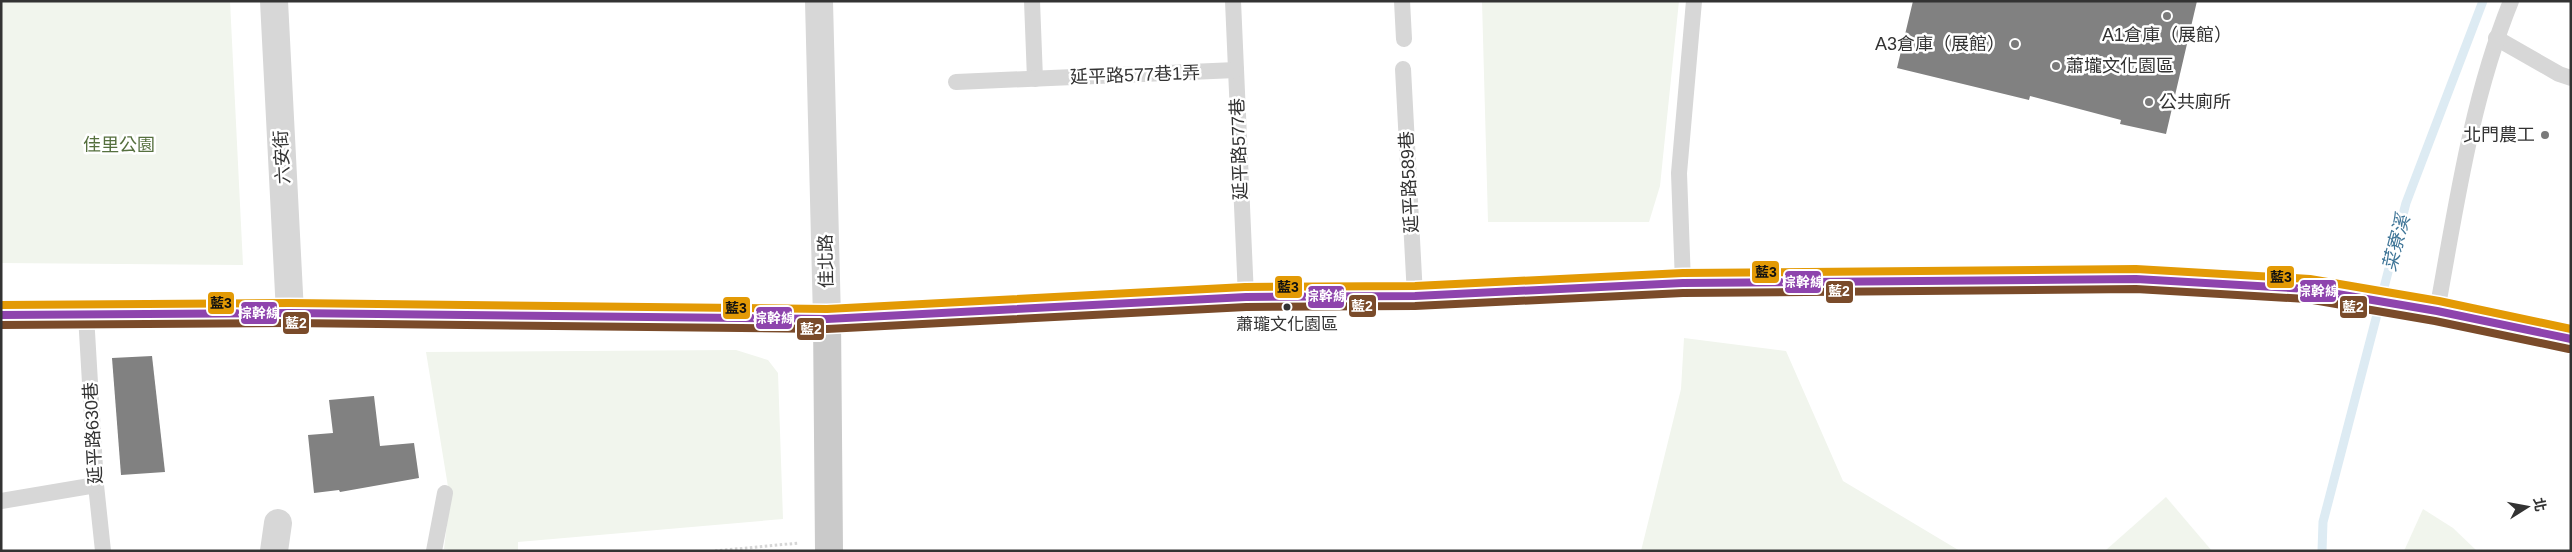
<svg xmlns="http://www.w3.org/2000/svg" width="2572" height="552" font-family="Arial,'Noto Sans TC',sans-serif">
  <rect width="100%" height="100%" fill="#fff"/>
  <!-- green -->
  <g fill="#f1f5ed">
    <path d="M1,1H230L243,265L1,263Z"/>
    <path d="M1482,1H1679L1660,186L1649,222H1488Z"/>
    <path d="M1684,338L1786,351L1843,481L1960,551H1641L1681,389Z"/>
    <path d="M736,350L768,360L778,373L783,519L518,542V551H454L444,549L450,499L426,352Z"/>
    <path d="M2166,497L2212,551H2106V550Z"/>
    <path d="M2423,509L2453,528L2477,551H2404Z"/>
  </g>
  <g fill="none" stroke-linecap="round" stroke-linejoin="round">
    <!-- stream -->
    <path stroke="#ddebf3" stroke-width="9" d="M2322,551L2323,522L2406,203L2483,1"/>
  </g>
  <!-- building -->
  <g fill="#818181">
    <path d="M1913,1H2197L2166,134L2120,124L2121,120L2030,96L2029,100L1897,68Z"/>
    <path d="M152,356L165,472L121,475L112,358Z"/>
    <path d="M374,396L380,446L414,443L419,478L340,492L339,490L314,493L308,435L333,433L329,400Z"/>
  </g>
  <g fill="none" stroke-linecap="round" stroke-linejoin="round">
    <!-- path -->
    <path stroke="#d6d6d6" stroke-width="3" stroke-dasharray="2.5 2.5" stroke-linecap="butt" d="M715,551L799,543"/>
    <!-- service -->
    <g stroke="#d7d7d7" stroke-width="16">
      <path d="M1032,1L1035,79"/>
      <path d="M1233,1L1246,297"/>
      <path d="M1402,1L1404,39"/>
      <path d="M2496,38L2559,74L2571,78"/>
      <path d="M1403,69L1415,296"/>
      <path d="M956,82L1236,70"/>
      <path d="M1683,283L1679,173L1694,1"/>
      <path d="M2437,311C2456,207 2471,100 2511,1"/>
      <path d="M86,315L96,485L103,551"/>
      <path d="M1,501L96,485"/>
      <path d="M434,551L445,493"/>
    </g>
    <!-- minor -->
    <g stroke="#d7d7d7" stroke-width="28">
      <path d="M274,1L290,313"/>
      <path d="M1,315L290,313L827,319"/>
      <path d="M274,551L278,523"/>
    </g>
    <!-- tertiary -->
    <path stroke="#d7d7d7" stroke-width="28" d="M819,1L827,319"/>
    <!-- primary -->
    <path stroke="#cacaca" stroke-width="28" d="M829,551L827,319L1246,297L1415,296L1683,283L2136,279L2308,289L2437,311L2571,339"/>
    <!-- bus-1 casing -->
    <g stroke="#fff" stroke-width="11">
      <path id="bus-1" d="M1,315L290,313L827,319L1246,297L1415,296L1683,283L2136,279L2308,289L2437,311L2571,339"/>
    </g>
    <!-- bus-2 casing -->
    <g stroke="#fff" stroke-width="11">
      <path id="bus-2" d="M1,325L290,323L827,329L1246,307L1415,306L1683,293L2136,289L2307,299L2435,321L2569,349"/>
    </g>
    <!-- bus-3 casing -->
    <g stroke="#fff" stroke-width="11">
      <path id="bus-3" d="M1,305L290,303L827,309L1245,287L1415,286L1683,273L2136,269L2310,279L2439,301L2571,329"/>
    </g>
    <!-- bus-1 -->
    <use href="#bus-1" stroke="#8e44ad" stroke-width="8"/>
    <!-- bus-2 -->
    <use href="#bus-2" stroke="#7a4b2a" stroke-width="8"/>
    <!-- bus-3 -->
    <use href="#bus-3" stroke="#e39a05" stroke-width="8"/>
  </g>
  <!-- markers -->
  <g fill="#7a7a7a" stroke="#fff" stroke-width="2">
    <circle cx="2167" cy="16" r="5"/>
    <circle cx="2015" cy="44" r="5"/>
    <circle cx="2056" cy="66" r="5"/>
    <circle cx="2149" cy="102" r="5"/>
    <circle cx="2545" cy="135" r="5"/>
  </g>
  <circle fill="#333" stroke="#fff" stroke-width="2" cx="1287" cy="307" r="4.5"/>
  <g text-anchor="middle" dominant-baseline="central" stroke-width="5" stroke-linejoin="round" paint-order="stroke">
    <!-- bus labels -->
    <g font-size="17" fill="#333" stroke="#fff">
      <text x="1287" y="324">蕭瓏文化園區</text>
    </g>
    <!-- poi labels -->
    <g font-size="18" fill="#333" stroke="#fff" text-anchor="end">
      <text x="2167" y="35" text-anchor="middle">A1倉庫（展館）</text>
      <text x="2005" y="44">A3倉庫（展館）</text>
      <text x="2066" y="66" text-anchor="start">蕭壠文化園區</text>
      <text x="2159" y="102" text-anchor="start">公共廁所</text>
      <text x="2535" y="135">北門農工</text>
    </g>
    <!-- street labels -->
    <g font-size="18" fill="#333" stroke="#fff">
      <text transform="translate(1135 75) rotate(-2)">延平路577巷1弄</text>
      <text transform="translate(1239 149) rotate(-92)">延平路577巷</text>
      <text transform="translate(282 157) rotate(-93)">六安街</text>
      <text transform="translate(1409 182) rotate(-93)">延平路589巷</text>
      <text transform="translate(826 261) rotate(-91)">佳北路</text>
      <text transform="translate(93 433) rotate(-93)">延平路630巷</text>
    </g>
    <!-- park labels -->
    <g font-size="18" fill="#56703f" stroke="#fff">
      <text x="119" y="145">佳里公園</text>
    </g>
    <!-- water labels -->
    <g font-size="19" font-style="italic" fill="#3f7597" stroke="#fff">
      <text transform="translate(2396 243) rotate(-75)">菜寮溪</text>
    </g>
  </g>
  <g stroke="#fff" stroke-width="2">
    <rect x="1751" y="260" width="29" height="24" rx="5" fill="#e39a05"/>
    <rect x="2266" y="265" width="29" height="24" rx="5" fill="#e39a05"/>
    <rect x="1784" y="270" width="38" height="24" rx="5" fill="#8e44ad"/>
    <rect x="1274" y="275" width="29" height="24" rx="5" fill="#e39a05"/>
    <rect x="2299" y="279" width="38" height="24" rx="5" fill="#8e44ad"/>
    <rect x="1825" y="280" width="29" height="24" rx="5" fill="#7a4b2a"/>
    <rect x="1307" y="285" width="38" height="24" rx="5" fill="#8e44ad"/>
    <rect x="207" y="291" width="28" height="24" rx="5" fill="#e39a05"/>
    <rect x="1348" y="294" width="29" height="24" rx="5" fill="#7a4b2a"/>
    <rect x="2339" y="295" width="29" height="24" rx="5" fill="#7a4b2a"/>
    <rect x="722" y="296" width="29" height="24" rx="5" fill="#e39a05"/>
    <rect x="240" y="301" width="38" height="24" rx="5" fill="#8e44ad"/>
    <rect x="755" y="306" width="38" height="24" rx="5" fill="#8e44ad"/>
    <rect x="282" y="311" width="28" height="24" rx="5" fill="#7a4b2a"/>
    <rect x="796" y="317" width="29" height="24" rx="5" fill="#7a4b2a"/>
  </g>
  <g font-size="14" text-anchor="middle" font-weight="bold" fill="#fff">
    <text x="1803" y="287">棕幹線</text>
    <text x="2318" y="296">棕幹線</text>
    <text x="1839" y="296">藍2</text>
    <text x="1326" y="301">棕幹線</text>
    <text x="1362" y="311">藍2</text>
    <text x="2353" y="312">藍2</text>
    <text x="259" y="318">棕幹線</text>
    <text x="774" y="323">棕幹線</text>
    <text x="296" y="328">藍2</text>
    <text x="811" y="334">藍2</text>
  </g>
  <g font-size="14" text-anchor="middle" font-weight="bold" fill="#111">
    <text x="1766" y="277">藍3</text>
    <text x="2281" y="282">藍3</text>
    <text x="1288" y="292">藍3</text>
    <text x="221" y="308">藍3</text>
    <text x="736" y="313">藍3</text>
  </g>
  <!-- border -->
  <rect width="2572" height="552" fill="none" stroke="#333333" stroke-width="5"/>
  <!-- north arrow -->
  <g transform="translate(2527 507) rotate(79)" stroke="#ffffff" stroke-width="4" paint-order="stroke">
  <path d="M0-4L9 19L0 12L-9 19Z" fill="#333333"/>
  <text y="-8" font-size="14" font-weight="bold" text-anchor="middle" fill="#333333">北</text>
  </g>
</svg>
